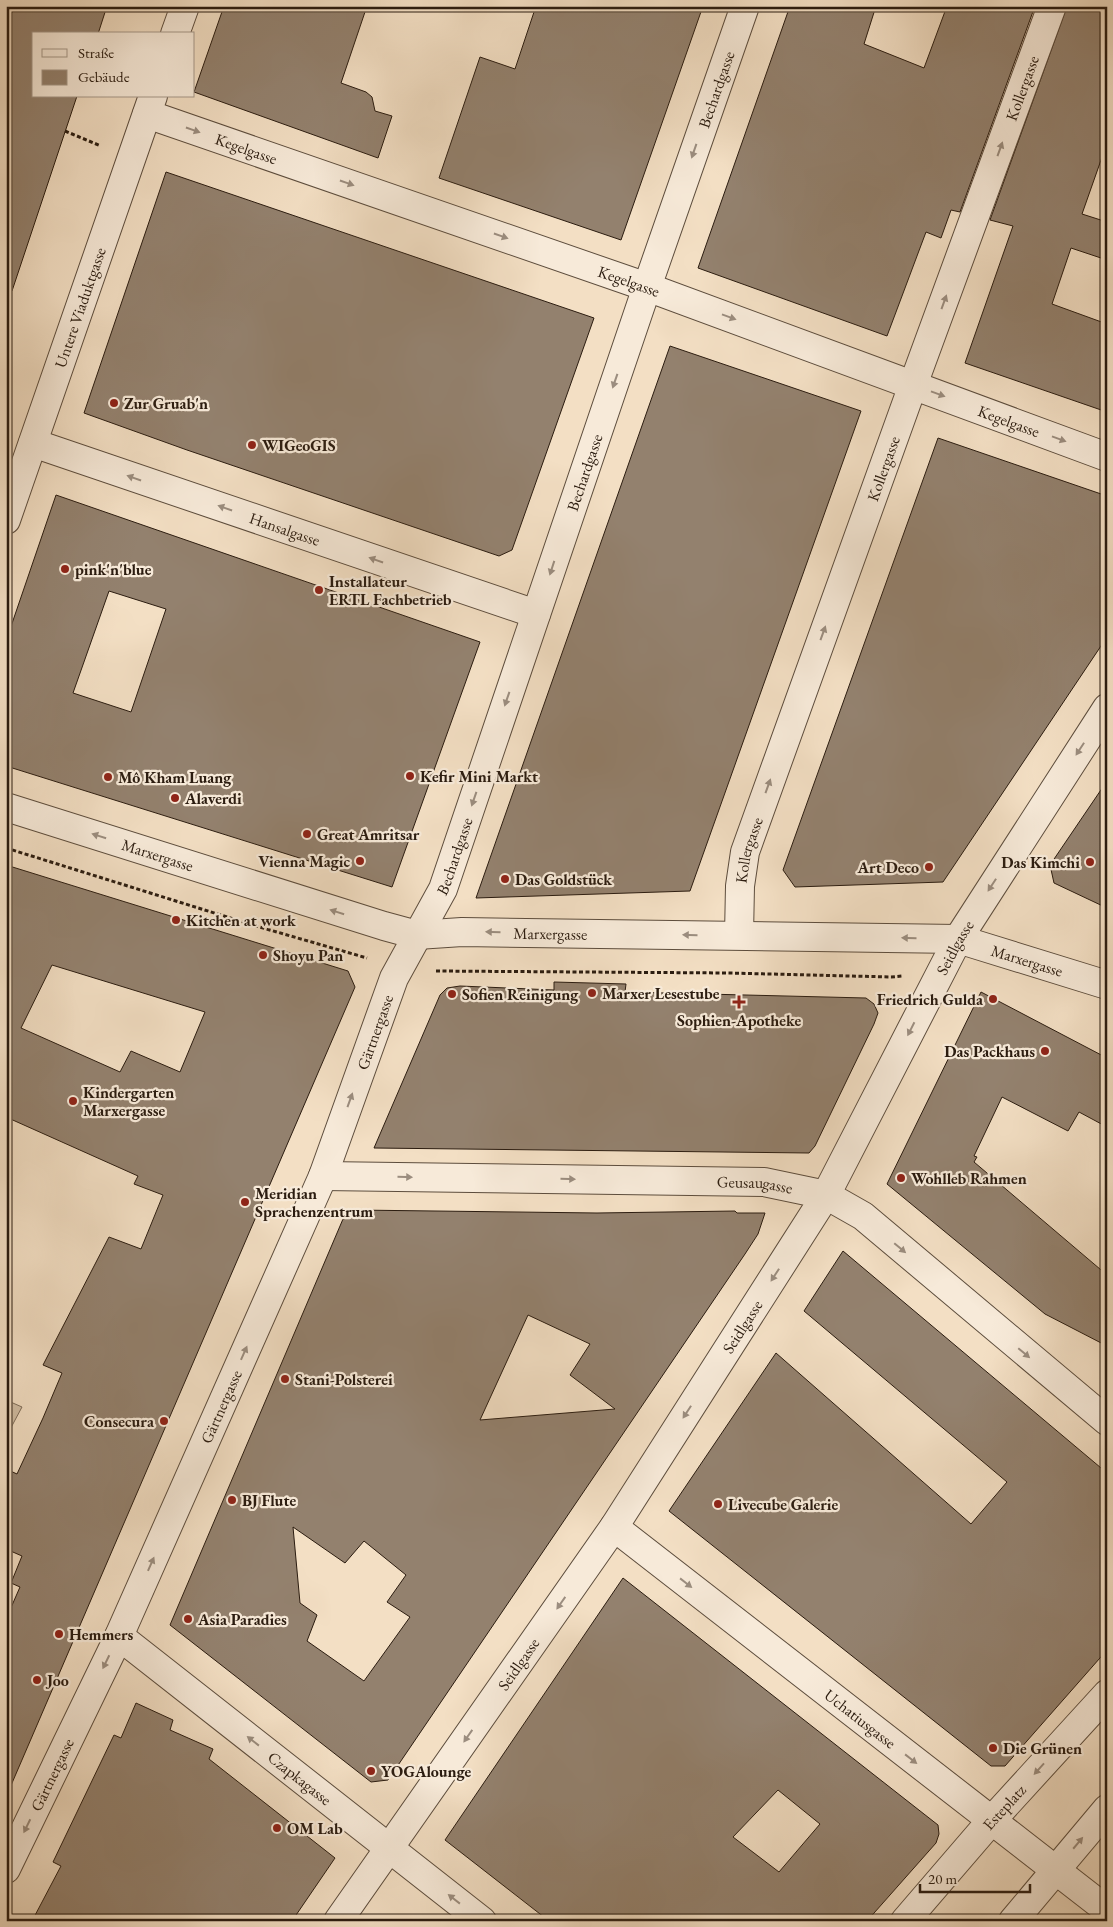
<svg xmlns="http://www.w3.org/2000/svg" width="1113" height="1927" font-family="'EB Garamond',serif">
  <rect width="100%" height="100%" fill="#f3dfc4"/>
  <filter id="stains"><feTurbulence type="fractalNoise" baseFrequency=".004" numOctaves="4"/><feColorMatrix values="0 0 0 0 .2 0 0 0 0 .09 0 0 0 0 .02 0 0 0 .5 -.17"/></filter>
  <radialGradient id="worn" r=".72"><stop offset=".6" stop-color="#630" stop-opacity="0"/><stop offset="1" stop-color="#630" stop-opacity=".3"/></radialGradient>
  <!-- green -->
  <path fill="#d1bea5" stroke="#7e6d5a" d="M6,1400L22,1407L6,1437Z"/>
  <!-- building -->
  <g fill="#93816e" stroke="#2b1c10" fill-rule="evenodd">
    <path d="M6,6H107L98,34H34V96H77L12,291L6,290Z"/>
    <path d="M224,6H367L341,83L366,92L372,97L375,111L392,116L378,158L194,92Z"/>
    <path d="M536,6H703L621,240L439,178L480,57L515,69Z"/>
    <path d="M790,6H876L864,44L924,68L947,6H1035L960,212L951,210L941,238L926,232L887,336L698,268Z"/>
    <path d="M1067,6H1107V143L1082,214L1107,222V260L1071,248L1052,304L1107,324V412L965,363L1013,226L990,220Z"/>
    <path d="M166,172L594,318L512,550L499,556L187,450L84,413Z"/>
    <path d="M670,346L861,411L690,891L476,898Z"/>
    <path d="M938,438L1107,496V637L943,882L795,887L783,870Z"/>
    <path d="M56,495L480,642L392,887L6,766V641ZM109,591L166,609L131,712L73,693Z"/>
    <path d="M1107,781V908L1054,883L1050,865Z"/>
    <path d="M6,865L348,971L355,987L6,1797V1619L20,1587L11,1583L22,1556L6,1549V1469L17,1474L43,1418L62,1373L43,1365L109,1237L141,1249L163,1195L134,1184L138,1176L6,1117ZM52,965L205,1012L180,1072L131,1051L120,1072L21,1028Z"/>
    <path d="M554,982L626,984L625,992L866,998L874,1004L878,1013L874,1024L815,1146L809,1153L374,1148L440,995L447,988L460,986L554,990Z"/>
    <path d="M981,992L1107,1058V1127L1079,1112L1068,1131L1002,1097L974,1156L977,1157L974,1162L1107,1275V1346L1045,1314L887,1184Z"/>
    <path d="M354,1210L597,1213L735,1211L737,1213H765L758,1234L745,1254L388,1780L371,1782L170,1625L343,1219ZM528,1315L590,1344L570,1375L615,1409L480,1420ZM293,1527L345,1563L364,1541L406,1575L387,1602L410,1617L364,1681L307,1641L317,1615L300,1603Z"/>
    <path d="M843,1251L1107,1473V1650L1005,1766H991L669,1511L776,1353L971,1524L1007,1482L804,1311Z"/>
    <path d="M623,1578L938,1825L939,1834L936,1843L867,1921H549L445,1840ZM778,1790L820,1824L779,1872L733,1837Z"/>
    <path d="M136,1703L173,1720L170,1730L213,1749L209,1759L335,1858L292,1921H32L61,1866L53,1862L114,1735L121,1738Z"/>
  </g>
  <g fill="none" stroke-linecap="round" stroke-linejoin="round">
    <!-- minor casing -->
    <g stroke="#5d4d3d" stroke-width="30">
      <g id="minor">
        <path d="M175,34L185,6"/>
        <path id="s1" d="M147,114L647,287L1107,457"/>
        <path id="s2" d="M33,443L536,614"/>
        <path id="s3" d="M6,520L153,96"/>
        <path id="s4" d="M6,807L384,926L417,935L462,932L958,939L1107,985"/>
        <path id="s5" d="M739,935L740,886L745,852L913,385L1052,6"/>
        <path id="s6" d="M323,1176L764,1182L826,1195L863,1216L1107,1421"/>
        <path id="s7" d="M614,1527L1107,1910"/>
        <path id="s8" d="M119,1636L482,1921"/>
        <path id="s9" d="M6,1869L119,1636L323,1176L394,978L443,889L647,287L745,6"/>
        <path id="s10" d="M338,1921L614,1527L826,1195L958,939L1107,708"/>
        <path id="s11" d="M905,1921L991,1821L1107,1694"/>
        <path d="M1013,1921L1107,1809"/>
      </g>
    </g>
    <!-- path -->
    <g stroke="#2b1c10" stroke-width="3" stroke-dasharray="4 2.5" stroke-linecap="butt">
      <path d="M65,131L101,146"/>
      <path d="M6,848L256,926L367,958"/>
      <path d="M436,971L729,973L891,977L902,976"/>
    </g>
    <!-- minor -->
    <use href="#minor" stroke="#f7ead9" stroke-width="28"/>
  </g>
  <!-- one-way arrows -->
  <defs><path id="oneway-solid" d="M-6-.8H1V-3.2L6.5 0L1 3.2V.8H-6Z" transform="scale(1.25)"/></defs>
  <g fill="#9b8d7f">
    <use href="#oneway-solid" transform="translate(193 130) rotate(19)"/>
    <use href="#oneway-solid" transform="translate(1000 149) rotate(-70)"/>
    <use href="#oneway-solid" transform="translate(694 151) rotate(109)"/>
    <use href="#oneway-solid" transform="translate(347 183) rotate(19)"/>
    <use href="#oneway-solid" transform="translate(501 236) rotate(19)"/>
    <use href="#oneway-solid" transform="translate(944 302) rotate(-70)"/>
    <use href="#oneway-solid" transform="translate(729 317) rotate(20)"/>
    <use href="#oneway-solid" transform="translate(615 381) rotate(109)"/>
    <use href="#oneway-solid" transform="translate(938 394) rotate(20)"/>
    <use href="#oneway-solid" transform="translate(1059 439) rotate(20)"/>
    <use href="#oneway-solid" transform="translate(134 478) rotate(-161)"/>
    <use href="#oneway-solid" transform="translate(225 508) rotate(-161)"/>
    <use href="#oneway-solid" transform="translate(376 560) rotate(-161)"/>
    <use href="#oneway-solid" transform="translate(552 568) rotate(108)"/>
    <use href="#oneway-solid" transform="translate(823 633) rotate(-70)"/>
    <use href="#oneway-solid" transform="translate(507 699) rotate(109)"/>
    <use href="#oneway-solid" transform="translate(1080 749) rotate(123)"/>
    <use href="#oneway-solid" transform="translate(768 786) rotate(-70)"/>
    <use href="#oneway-solid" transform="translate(474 799) rotate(109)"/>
    <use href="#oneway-solid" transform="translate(99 836) rotate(-162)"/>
    <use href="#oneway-solid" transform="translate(992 885) rotate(123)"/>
    <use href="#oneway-solid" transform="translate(337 912) rotate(-162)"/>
    <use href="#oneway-solid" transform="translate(493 932) rotate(-179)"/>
    <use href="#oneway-solid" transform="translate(690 935) rotate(-179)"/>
    <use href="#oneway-solid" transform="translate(909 938) rotate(-179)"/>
    <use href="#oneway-solid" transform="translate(911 1029) rotate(117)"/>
    <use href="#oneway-solid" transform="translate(350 1100) rotate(-70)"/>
    <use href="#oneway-solid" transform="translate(405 1177) rotate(1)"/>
    <use href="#oneway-solid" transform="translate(568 1179) rotate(1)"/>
    <use href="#oneway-solid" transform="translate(900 1248) rotate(40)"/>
    <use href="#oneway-solid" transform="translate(775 1275) rotate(123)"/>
    <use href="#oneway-solid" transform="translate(244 1353) rotate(-66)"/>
    <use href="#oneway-solid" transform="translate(1024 1353) rotate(40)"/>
    <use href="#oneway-solid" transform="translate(687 1412) rotate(123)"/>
    <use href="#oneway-solid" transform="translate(151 1564) rotate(-66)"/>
    <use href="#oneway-solid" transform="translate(686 1583) rotate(38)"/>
    <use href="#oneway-solid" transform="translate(561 1603) rotate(125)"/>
    <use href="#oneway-solid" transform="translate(106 1662) rotate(116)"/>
    <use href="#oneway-solid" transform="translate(468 1736) rotate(125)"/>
    <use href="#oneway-solid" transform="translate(253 1741) rotate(-142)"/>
    <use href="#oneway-solid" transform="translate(911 1759) rotate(38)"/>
    <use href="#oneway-solid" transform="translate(1039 1769) rotate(132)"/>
    <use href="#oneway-solid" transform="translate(27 1826) rotate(116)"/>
    <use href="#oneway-solid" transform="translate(1078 1843) rotate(-50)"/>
    <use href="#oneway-solid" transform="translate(454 1899) rotate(-142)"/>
  </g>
  <!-- markers -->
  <g fill="#8f2418" stroke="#f7ead9" stroke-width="2">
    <circle cx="114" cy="403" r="5"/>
    <circle cx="252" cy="445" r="5"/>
    <circle cx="65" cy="569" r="5"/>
    <circle cx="319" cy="590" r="5"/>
    <circle cx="410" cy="776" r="5"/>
    <circle cx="108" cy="777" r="5"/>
    <circle cx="175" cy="798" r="5"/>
    <circle cx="307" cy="834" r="5"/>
    <circle cx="360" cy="861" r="5"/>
    <circle cx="1090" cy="862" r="5"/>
    <circle cx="929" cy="867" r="5"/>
    <circle cx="505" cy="879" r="5"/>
    <circle cx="176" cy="920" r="5"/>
    <circle cx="263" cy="955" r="5"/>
    <circle cx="592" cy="993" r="5"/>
    <circle cx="452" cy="994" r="5"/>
    <circle cx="993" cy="999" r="5"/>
    <path d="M736.5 994.5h5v5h5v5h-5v5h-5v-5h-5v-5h5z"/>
    <circle cx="1045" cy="1051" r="5"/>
    <circle cx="73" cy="1101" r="5"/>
    <circle cx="901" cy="1178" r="5"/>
    <circle cx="245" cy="1202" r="5"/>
    <circle cx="285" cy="1379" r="5"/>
    <circle cx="164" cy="1421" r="5"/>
    <circle cx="232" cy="1500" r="5"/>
    <circle cx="718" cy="1504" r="5"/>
    <circle cx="188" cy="1619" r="5"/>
    <circle cx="59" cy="1634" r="5"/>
    <circle cx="37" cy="1680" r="5"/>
    <circle cx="993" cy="1748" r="5"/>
    <circle cx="371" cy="1771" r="5"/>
    <circle cx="277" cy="1828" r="5"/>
  </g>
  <g text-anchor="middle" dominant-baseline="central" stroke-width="4.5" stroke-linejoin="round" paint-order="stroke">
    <!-- street labels -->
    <g font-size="16" fill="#2b1c10" stroke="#f7ead9">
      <text stroke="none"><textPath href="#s5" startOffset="896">Kollergasse</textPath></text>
      <text stroke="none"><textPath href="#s9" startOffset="1919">Bechardgasse</textPath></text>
      <text stroke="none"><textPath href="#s1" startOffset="105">Kegelgasse</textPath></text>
      <text stroke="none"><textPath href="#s1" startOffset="510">Kegelgasse</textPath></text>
      <text stroke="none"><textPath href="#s3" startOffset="225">Untere Viaduktgasse</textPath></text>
      <text stroke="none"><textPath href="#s1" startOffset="915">Kegelgasse</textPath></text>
      <text stroke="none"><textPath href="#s5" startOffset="491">Kollergasse</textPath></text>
      <text stroke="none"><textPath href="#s9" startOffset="1514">Bechardgasse</textPath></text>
      <text stroke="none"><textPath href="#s2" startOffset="266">Hansalgasse</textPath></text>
      <text stroke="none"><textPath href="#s5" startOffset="86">Kollergasse</textPath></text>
      <text stroke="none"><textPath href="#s4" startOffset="159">Marxergasse</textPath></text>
      <text stroke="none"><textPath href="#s9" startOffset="1109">Bechardgasse</textPath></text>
      <text stroke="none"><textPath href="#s4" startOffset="564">Marxergasse</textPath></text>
      <text stroke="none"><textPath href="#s10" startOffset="1154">Seidlgasse</textPath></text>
      <text stroke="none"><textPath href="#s4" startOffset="1044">Marxergasse</textPath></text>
      <text stroke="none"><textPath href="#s9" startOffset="915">Gärtnergasse</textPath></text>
      <text stroke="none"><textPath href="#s6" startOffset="432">Geusaugasse</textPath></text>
      <text stroke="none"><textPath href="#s10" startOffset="719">Seidlgasse</textPath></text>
      <text stroke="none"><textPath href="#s9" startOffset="510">Gärtnergasse</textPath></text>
      <text stroke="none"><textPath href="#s10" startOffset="314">Seidlgasse</textPath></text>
      <text stroke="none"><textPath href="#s7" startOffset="312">Uchatiusgasse</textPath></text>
      <text stroke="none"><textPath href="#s9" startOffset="105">Gärtnergasse</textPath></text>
      <text stroke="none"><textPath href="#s8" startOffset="230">Czapkagasse</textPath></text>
      <text stroke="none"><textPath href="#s11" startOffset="151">Esteplatz</textPath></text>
    </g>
    <!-- poi labels -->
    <g font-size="16" font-weight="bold" fill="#2b1c10" stroke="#f7ead9" text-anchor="start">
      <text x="124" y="403">Zur Gruab'n</text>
      <text x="262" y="445">WIGeoGIS</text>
      <text x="75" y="569">pink'n'blue</text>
      <text x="329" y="581">Installateur<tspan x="329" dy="18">ERTL Fachbetrieb</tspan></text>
      <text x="420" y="776">Kefir Mini Markt</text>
      <text x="118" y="777">Mô Kham Luang</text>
      <text x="185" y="798">Alaverdi</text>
      <text x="317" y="834">Great Amritsar</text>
      <text x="350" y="861" text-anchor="end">Vienna Magic</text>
      <text x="1080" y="862" text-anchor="end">Das Kimchi</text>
      <text x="919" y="867" text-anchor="end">Art Deco</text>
      <text x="515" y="879">Das Goldstück</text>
      <text x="186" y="920">Kitchen at work</text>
      <text x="273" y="955">Shoyu Pan</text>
      <text x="602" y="993">Marxer Lesestube</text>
      <text x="462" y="994">Sofien Reinigung</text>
      <text x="983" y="999" text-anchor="end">Friedrich Gulda</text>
      <text x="739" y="1020" text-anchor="middle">Sophien-Apotheke</text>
      <text x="1035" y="1051" text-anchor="end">Das Packhaus</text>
      <text x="83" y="1092">Kindergarten<tspan x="83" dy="18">Marxergasse</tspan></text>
      <text x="911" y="1178">Wohlleb Rahmen</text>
      <text x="255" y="1193">Meridian<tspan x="255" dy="18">Sprachenzentrum</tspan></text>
      <text x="295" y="1379">Stani-Polsterei</text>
      <text x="154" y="1421" text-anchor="end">Consecura</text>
      <text x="242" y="1500">BJ Flute</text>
      <text x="728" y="1504">Livecube Galerie</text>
      <text x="198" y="1619">Asia Paradies</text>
      <text x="69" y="1634">Hemmers</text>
      <text x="47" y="1680">Joo</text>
      <text x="1003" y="1748">Die Grünen</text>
      <text x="381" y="1771">YOGAlounge</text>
      <text x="287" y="1828">OM Lab</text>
    </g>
  </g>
  <!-- margin -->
  <rect width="1113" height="1927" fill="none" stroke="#f3dfc4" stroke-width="25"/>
  <rect x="8" y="8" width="1098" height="1912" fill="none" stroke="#2b1c10" stroke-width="2.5"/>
  <rect x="12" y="12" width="1088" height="1902" fill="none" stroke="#2b1c10"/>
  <!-- legend -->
  <rect x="32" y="32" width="162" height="65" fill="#f7ead9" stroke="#a59889"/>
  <rect x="42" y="49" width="25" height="8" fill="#f7ead9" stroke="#a59889"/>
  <text x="78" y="58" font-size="15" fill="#2b1c10">Straße</text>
  <rect x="42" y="70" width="25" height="15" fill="#93816e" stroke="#a59889"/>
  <text x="78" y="82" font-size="15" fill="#2b1c10">Gebäude</text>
  <!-- scale -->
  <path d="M920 1884v8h110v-8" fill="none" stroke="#2b1c10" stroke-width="2.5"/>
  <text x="928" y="1884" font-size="15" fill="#2b1c10" stroke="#f7ead9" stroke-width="4" paint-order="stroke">20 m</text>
  <rect width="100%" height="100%" filter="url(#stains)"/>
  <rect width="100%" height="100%" fill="url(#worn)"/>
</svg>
